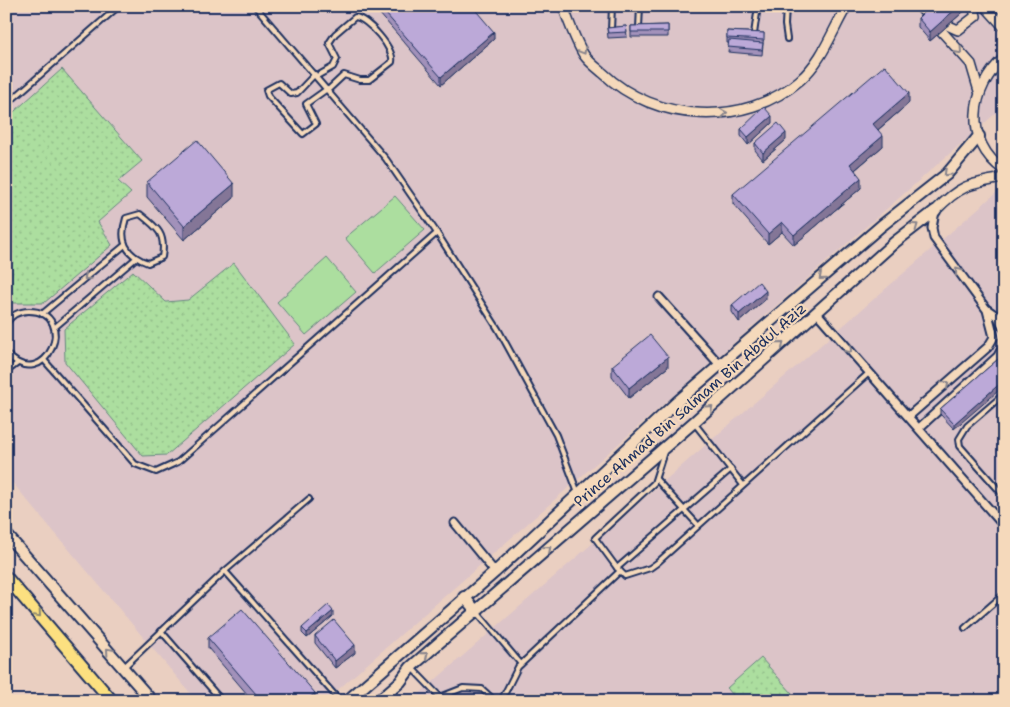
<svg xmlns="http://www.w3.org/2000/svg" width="1010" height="707" font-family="'Shantell Sans',sans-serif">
  <defs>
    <pattern id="park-dots" width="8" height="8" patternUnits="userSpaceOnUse" patternTransform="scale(1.25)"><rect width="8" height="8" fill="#acde9f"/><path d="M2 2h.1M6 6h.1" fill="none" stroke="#93bf8b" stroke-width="1.8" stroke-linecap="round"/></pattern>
  </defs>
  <rect width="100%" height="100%" fill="#eacfc1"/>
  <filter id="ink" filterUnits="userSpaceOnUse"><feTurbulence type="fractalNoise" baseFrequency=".02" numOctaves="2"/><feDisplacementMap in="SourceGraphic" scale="10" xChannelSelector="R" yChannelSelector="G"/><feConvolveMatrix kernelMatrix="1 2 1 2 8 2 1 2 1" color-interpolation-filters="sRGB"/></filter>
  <g filter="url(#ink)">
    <!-- built -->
    <g fill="#dcc4c8">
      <path d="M6,6H1004V106L325,701H197L6,475Z"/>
      <path d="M1004,186V701H411Z"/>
    </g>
    <!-- green -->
    <g fill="#acde9f" stroke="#64867e">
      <path d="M395,196L425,230L375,273L345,238Z"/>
      <path d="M327,258L356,292L306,335L277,302Z"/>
    </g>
    <!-- park -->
    <g fill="url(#park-dots)" stroke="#64867e">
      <path d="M62,69L142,161L118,181L131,193L98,222L112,245L44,303H12L6,296V119Z"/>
      <path d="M234,263L295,344L167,455L143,456L65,362L64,329L133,271L166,302L188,300Z"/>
      <path d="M761,658L792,693L783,701H738L727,688Z"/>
    </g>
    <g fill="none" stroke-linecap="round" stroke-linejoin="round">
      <!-- service casing -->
      <g stroke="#1b2f5e" stroke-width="8">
        <g id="service">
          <path d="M255,6L386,159L437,233L498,329L556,435L578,493"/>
          <path d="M786,6L785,25L787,39"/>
          <path d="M639,28L640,6"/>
          <path d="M611,30L612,6"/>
          <path d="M754,34L758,6"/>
          <path d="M315,74L297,93L291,94L279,83L266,90L268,96L303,134L316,124L306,104L327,89"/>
          <path d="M317,76L333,67L337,59L329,43L335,34L355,17C367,18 395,49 392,62L369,80H360L344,75L328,90"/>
          <path d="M6,105L119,6"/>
          <path d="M140,214C158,228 166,234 162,257L148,263C125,255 119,240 126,218Z"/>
          <path d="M42,314L125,245"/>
          <path d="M6,324C11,315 20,311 29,311C80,311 46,397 6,353"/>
          <path d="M54,328L135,259"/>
          <path d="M44,360L135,464L156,472L178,462L437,233"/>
          <path d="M6,372L18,363"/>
          <path d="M1004,394L967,426L959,439L960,446L1004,496"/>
          <path d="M695,424L743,485"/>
          <path d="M664,452L654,483L595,538L617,568L625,576L650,568L657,563L870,372"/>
          <path d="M656,479L698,525"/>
          <path d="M617,568L731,469"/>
          <path d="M225,571L340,701"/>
          <path d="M477,612L521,664"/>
          <path d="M965,628L1004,594"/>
          <path d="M161,631L222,701"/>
          <path d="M124,667L225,571L309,499"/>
          <path d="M412,668L440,697L463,688L482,689L495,701"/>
          <path d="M390,701L394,691"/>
          <path d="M501,701L518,667L620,571"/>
        </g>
      </g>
      <!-- minor casing -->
      <g stroke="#1b2f5e" stroke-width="11">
        <g id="minor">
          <path d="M659,297L720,365"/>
          <path d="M988,310L998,317L1004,328"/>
          <path d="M817,313L1004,526"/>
          <path d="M909,416L988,347L994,337L987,310L934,238L932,228L935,211"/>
          <path d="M919,428L998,356L1003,347L1004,341"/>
          <path d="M455,523L495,572"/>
        </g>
      </g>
      <!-- tertiary casing -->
      <g stroke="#1b2f5e" stroke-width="12">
        <g id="tertiary">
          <path d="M563,6C569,23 575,40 584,55C589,62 597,68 603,73C655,123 745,128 800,80C823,60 832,31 847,6"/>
          <path d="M919,6L971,64L979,91"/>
          <path d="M985,6L1004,27"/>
          <path d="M938,21L958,30L976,16L973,6"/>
          <path d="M1004,58C970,88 963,142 1004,170"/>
          <path d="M935,211C960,185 969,184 1004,178"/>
        </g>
      </g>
      <!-- secondary casing -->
      <g stroke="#1b2f5e" stroke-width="14">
        <g id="secondary">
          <path d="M6,534L152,701"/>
          <path d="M464,597L477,612"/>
          <path d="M347,701L495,572L677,402L881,226L947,174L979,136"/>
          <path d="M378,701L400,682L411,667L694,422L895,242L935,211"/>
        </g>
      </g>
      <!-- primary casing -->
      <g stroke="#1b2f5e" stroke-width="15">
        <path id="primary" d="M6,577L112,701"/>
      </g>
      <!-- service -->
      <use href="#service" stroke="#f5d9bb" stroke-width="4"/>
      <!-- minor -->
      <use href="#minor" stroke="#f5d9bb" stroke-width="7"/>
      <!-- tertiary -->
      <use href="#tertiary" stroke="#f5d9bb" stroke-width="9"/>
      <!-- secondary -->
      <use href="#secondary" stroke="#f5d9bb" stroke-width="10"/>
      <!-- primary -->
      <use href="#primary" stroke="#fce080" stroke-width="11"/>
    </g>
    <!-- wall -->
    <g fill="#a291ba" stroke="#1b2f5e">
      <path d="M373,6H472L494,39L441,85Z"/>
      <path d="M723,6H748L747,10Z"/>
      <path d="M930,6H970L930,41L918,27V18Z"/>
      <path d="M668,25V37H631V26Z"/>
      <path d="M626,26L627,37L608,38L607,28Z"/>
      <path d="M727,31L764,33L762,55L728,52L729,43H727Z"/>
      <path d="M909,103L878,130L883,146L855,170L861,188L794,245L782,232L768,244L733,204V194Z"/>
      <path d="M772,123L748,145L741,136V129Z"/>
      <path d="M786,140L763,160L755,150V143Z"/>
      <path d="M147,182L234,198L184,240L147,197Z"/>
      <path d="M766,299L739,322L732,312V305Z"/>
      <path d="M1004,354L954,429L940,414V409Z"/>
      <path d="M612,366L668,367L629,398L612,376Z"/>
      <path d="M333,616L307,638L302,633V628Z"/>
      <path d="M315,636L355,653L335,668L315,643Z"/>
      <path d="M208,638L315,701H253L208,648Z"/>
    </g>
    <!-- shaded-wall -->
    <g fill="#847697" stroke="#1b2f5e">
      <path d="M959,6H970L930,41V32Z"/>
      <path d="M494,32V39L441,85V77Z"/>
      <path d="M909,93V103L873,134V124Z"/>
      <path d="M772,116V123L748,145V137Z"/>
      <path d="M786,133V140L763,160V153Z"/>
      <path d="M883,136V146L850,174V164Z"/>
      <path d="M861,178V188L794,245V235Z"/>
      <path d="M234,184V198L184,240V226Z"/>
      <path d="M782,222V232L768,244V234Z"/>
      <path d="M766,291V299L739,322V314Z"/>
      <path d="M668,357V367L629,398V388Z"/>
      <path d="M1004,380V386L954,429V424Z"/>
      <path d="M333,611V616L307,638V633Z"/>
      <path d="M355,645V653L335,668V661Z"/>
      <path d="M315,693V701H306Z"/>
    </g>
    <!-- building -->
    <g fill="#bca9d8" stroke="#1b2f5e">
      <path d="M379,6H472L494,32L441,77Z"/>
      <path d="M930,6H959L930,32L918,18Z"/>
      <path d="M668,25V32H631V26Z"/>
      <path d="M626,26L627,32L608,33L607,28Z"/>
      <path d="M727,31L764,33V40L727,38Z"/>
      <path d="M729,40L763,43L762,50L728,47Z"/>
      <path d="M885,65L909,93L873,124L883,136L850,164L861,178L794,235L782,222L768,234L733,194Z"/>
      <path d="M764,107L772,116L748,137L741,129Z"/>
      <path d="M778,123L786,133L763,153L755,143Z"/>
      <path d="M197,140L234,184L184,226L147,182Z"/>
      <path d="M759,282L766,291L739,314L732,305Z"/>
      <path d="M650,335L668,357L629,388L612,366Z"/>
      <path d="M1004,354V380L954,424L940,409Z"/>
      <path d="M328,605L333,611L307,633L302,628Z"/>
      <path d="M242,609L315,693L306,701H262L208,638Z"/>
      <path d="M334,620L355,645L335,661L315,636Z"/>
    </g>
    <!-- one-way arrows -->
    <defs><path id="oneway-chevron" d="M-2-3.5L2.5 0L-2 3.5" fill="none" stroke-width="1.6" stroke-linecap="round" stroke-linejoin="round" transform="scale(1.25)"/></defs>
    <g stroke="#88848c">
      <use href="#oneway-chevron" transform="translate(583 51) rotate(59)"/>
      <use href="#oneway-chevron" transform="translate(959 51) rotate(48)"/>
      <use href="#oneway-chevron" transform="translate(724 113) rotate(-8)"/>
      <use href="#oneway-chevron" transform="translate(947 173) rotate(136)"/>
      <use href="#oneway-chevron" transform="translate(915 226) rotate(-36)"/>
      <use href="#oneway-chevron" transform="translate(958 271) rotate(-127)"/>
      <use href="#oneway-chevron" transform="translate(87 277) rotate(140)"/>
      <use href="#oneway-chevron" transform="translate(822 277) rotate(139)"/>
      <use href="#oneway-chevron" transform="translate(781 344) rotate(-41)"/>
      <use href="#oneway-chevron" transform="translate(849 350) rotate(48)"/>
      <use href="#oneway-chevron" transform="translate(946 384) rotate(-41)"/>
      <use href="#oneway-chevron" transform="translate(710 408) rotate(-42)"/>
      <use href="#oneway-chevron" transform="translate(548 549) rotate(-41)"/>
      <use href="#oneway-chevron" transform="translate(109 651) rotate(-131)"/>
      <use href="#oneway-chevron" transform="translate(425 655) rotate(-40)"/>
    </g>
    <use stroke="#8c886f" href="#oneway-chevron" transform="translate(38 614) rotate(49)"/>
  </g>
  <g text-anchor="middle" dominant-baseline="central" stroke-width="4.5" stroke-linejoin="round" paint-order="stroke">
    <!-- street labels -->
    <g font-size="15" fill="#1b2f5e" stroke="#f5d9bb">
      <text transform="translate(690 405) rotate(-41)">Prince Ahmad Bin Salmam Bin Abdul Aziz</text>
    </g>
  </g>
  <!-- margin -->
  <rect width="1010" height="707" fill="none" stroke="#f5d9bb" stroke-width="25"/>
  <rect x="12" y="12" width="985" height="682" fill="none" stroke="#1b2f5e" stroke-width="2" filter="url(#ink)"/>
</svg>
